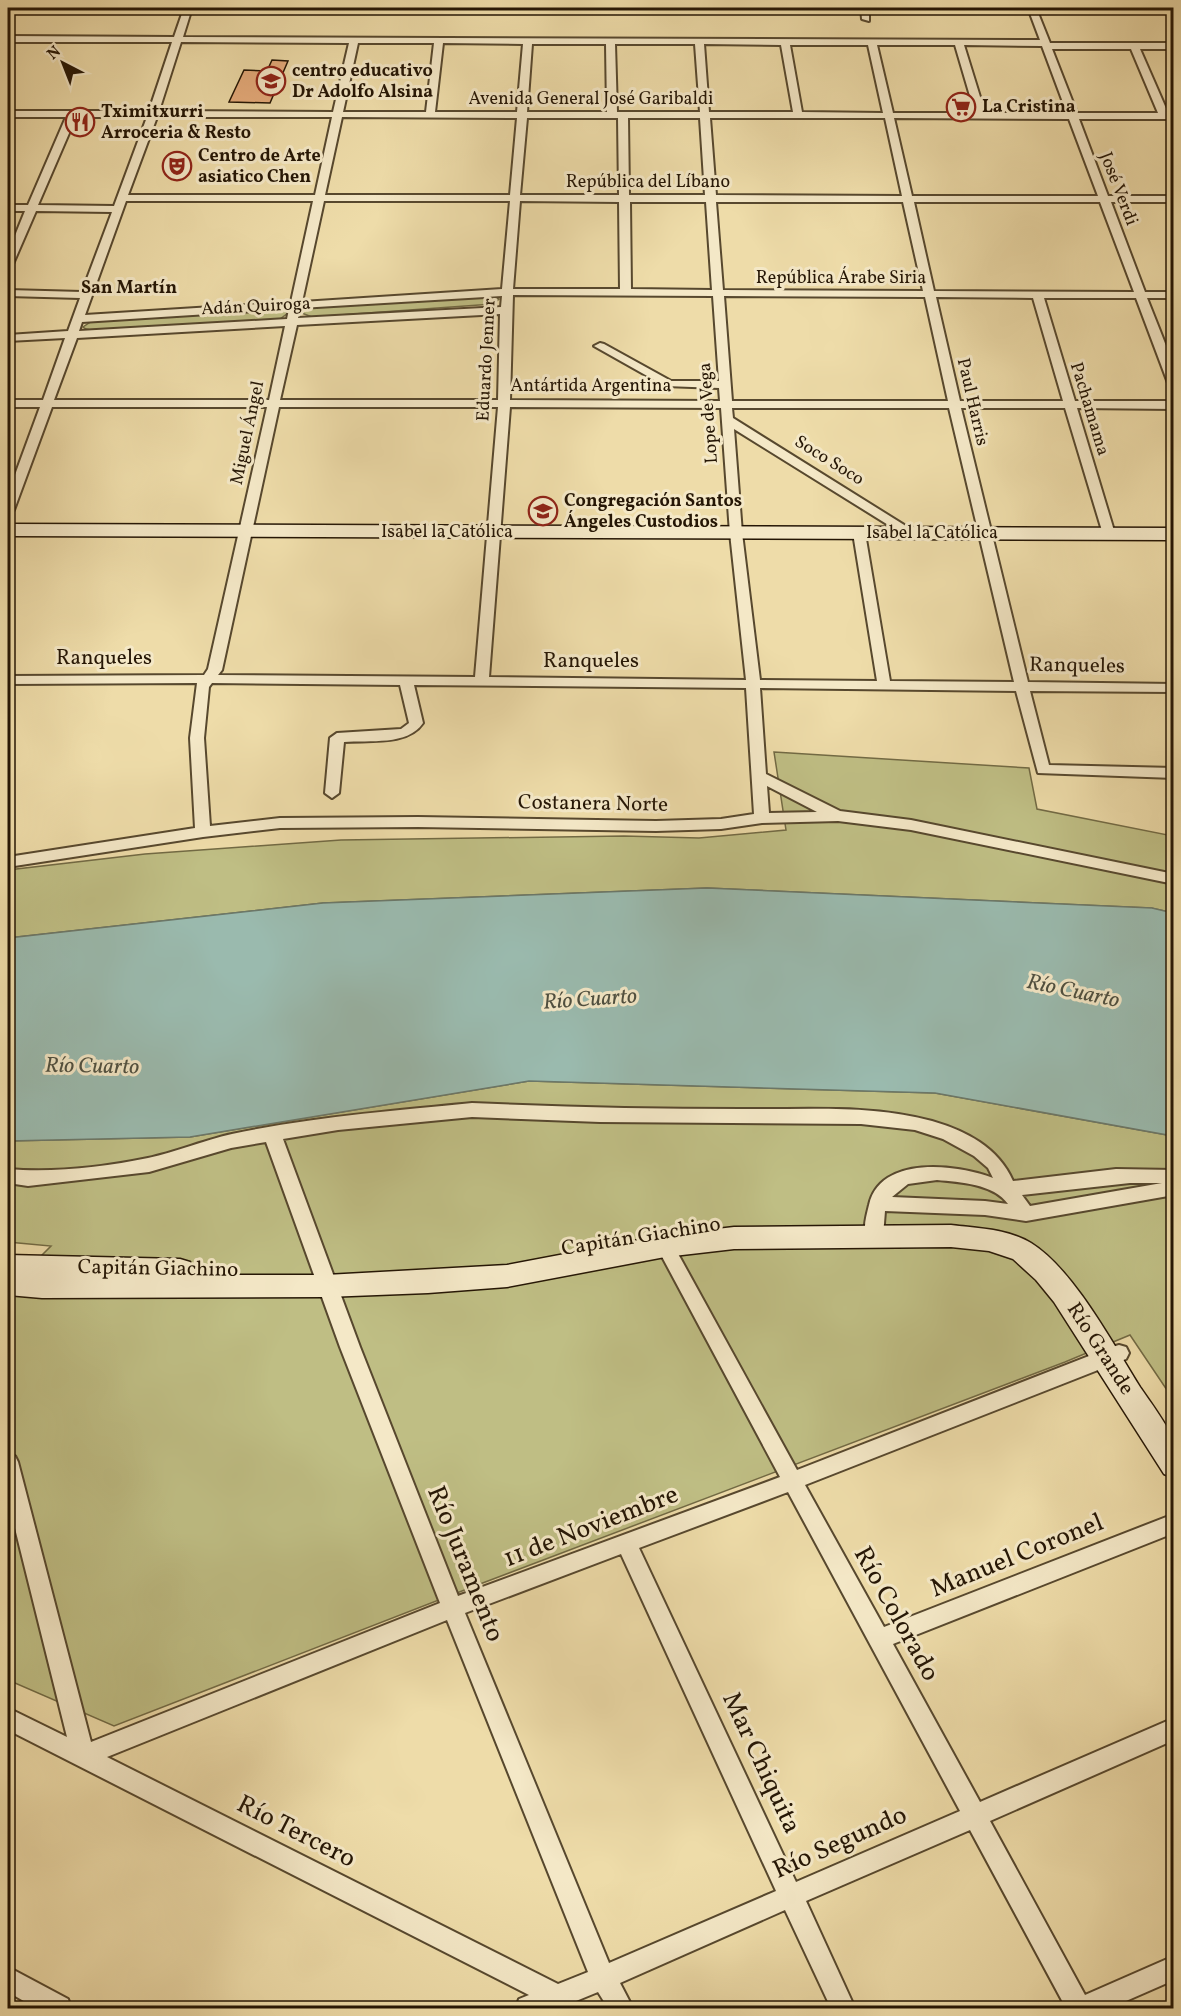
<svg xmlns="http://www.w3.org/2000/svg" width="1181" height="2016" font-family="Vollkorn,serif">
  <rect width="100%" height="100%" fill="#eedca9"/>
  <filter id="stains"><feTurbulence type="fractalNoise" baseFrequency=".00333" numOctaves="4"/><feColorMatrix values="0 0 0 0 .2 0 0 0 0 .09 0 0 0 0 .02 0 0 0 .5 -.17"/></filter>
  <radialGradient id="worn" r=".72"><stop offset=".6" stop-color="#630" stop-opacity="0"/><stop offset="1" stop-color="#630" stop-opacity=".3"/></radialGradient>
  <!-- green -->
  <g fill="#bfbe84" stroke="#726a44" stroke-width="1.5">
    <path d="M492,295L499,299L493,304L312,317L299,312L307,306Z"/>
    <path d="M281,309L288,313L280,319L95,331L86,329L83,327L92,321Z"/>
    <path d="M774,752L1029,768L1037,809L1173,836L1174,913L1151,908L707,888L323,903L8,938V870L145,854L341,840L624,836L699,838L786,830Z"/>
    <path d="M529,1081L935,1093L1173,1136V1399L1130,1335L1065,1362L480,1584L114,1726L8,1680V1289L51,1246L8,1242V1141L190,1137Z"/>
  </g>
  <!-- water -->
  <path fill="#9abaae" stroke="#6b786a" stroke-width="1.5" d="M707,888L1152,908L1173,913V1136L935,1093L529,1081L190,1137L8,1141V938L323,903Z"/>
  <!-- building -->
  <path fill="#e6ac7c" stroke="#251605" stroke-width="1.5" d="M272,60L288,61L270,103L229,102L244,70L267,71Z"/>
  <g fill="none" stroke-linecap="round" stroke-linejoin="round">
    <!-- street casing -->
    <g stroke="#57482e" stroke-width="4">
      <g id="street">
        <path d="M184,8H192L183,37L1040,40L1028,8H1036L1050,43H1174V49H1140L1168,113H1174V119H1079L1108,196H1174V202H1111L1145,292H1174V298H1147L1174,366V386L1168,383L1136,298H1044L1075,401H1174V409L1077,408L1115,534L1114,537L1109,538L1103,534L1065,408H961L1028,682L1174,684V692L1030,691L1049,765L1174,768V778L1038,773L1016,691L760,688L766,774L840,811L911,820L1174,874V884L911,830L838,821L762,823L721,829L656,831L418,827L280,828L203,837L8,867V857L195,828L190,738L197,683L8,684V676L204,675L208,669L267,407H52L14,510L8,514V494L40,407H8V400H43L65,338L8,341V335L68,331L80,298L8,296V290L82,292L112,212L36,211L13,264L8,267V253L25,211H8V205H28L66,117H8V111H149L172,42H8V36L174,37ZM181,42L349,43L333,112L159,111ZM358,43H434L426,112H343ZM443,43L523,44L517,112H435ZM532,44H606L607,112H527ZM615,44H695L700,112H617ZM704,44L781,45L793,112H709ZM790,45H868L883,113L802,112ZM877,45H955L975,113H893ZM964,45L1042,46L1067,113H985ZM1052,49H1131L1158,113H1077ZM76,117H147L114,206L38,205ZM157,117H332L315,195H128ZM342,117L517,118L510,195H325ZM527,118H618L619,195H520ZM628,118H700L705,195H629ZM710,118H885L902,196L716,195ZM894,118L1069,119L1098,196H912ZM126,201H313L291,302L85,315ZM324,201H510L502,289L302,302ZM520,201L619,202L620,289H513ZM630,202H706L712,290L631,289ZM716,202H903L923,291L723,290ZM914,202H1100L1134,292L934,291ZM513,295L713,296L719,381H671L604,344L600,343L594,346L665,386L719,388L720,401L510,400ZM502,296L501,307L298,318L300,308ZM724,296L925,297L948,401H732ZM936,297L1033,298L1063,401H960ZM289,309L287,319L79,331L82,322ZM500,314L498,400H280L297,325ZM285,326L269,400H54L77,338ZM279,407H498L475,677L218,675L222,670ZM510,407L721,408L730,533L746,680L489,677ZM732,408H949L1014,682L890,681L865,533L859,529L853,533L877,681L760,680L742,533L734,429L906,536H916L917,533L733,418ZM212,683L400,685L409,723L401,729L337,733L330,738L325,793L332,798L339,793L344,742C369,740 408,746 423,723L414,685L746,688L754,814L721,819L656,821L418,817L280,818L210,826L204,738L209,687ZM767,786L817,812L769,813Z"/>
        <path d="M861,8H869V21L862,19Z"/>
        <path d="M472,1103C562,1107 651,1109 741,1109C804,1110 871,1104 932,1121C966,1131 998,1147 1013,1181L1116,1169L1174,1170V1195L1026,1221L985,1215L885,1211L883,1236L880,1241L874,1243L868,1241C862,1230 866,1217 869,1205C880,1155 957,1164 993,1178L988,1168L974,1156L943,1139L915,1130L861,1124L600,1122L472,1117L338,1130L283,1139L360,1347L458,1596L780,1477L659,1251L656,1246L659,1241L665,1239L671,1241L797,1470L1112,1347L1119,1345L1126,1347L1129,1353L1126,1359L805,1485L884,1627L1174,1514V1533L893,1644L980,1802L1174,1718V1740L990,1821L1085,1995L1174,1956V1980L1110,2008H1066L970,1830L806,1901L855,2008H831L785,1910L620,1983L633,2008H608L598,1992L559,2008H516L519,1999L529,1995L8,1730V1708L67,1737L8,1500V1453L15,1456L18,1462L91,1742L440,1603L340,1347L266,1142L231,1148L149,1172L28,1186L8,1183V1169C52,1173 104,1167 148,1158C177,1152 204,1140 232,1134C311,1117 392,1111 472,1103ZM937,1180C960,1182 994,1184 1008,1204L985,1201L892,1197L908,1184ZM1130,1183H1162L1030,1206L1022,1195ZM788,1492L960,1811L796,1882L639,1548ZM621,1554L776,1891L609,1963L465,1613ZM447,1620L588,1972L558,1984L107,1757Z"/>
        <path d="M8,1967L68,1999L71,2008H36L8,1992Z"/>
      </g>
    </g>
    <!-- secondary casing -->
    <g stroke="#251605" stroke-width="3">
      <g id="secondary">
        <path d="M8,524L1174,528V540L8,536Z"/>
        <path d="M951,1225C977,1228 1008,1229 1031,1243C1073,1269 1113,1344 1140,1387C1151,1403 1164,1420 1172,1437C1177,1447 1174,1466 1174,1478L1164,1474L1054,1302L1036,1280L1013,1259L989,1251L951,1247L734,1249L665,1257L507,1287L428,1293L326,1297L42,1298L8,1295V1255L180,1259L190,1262L193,1270L191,1275H326L507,1265L665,1235L734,1227Z"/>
      </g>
    </g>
    <!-- street -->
    <use href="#street" fill="#f4e8c7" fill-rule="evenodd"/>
    <!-- secondary -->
    <use href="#secondary" fill="#f4e8c7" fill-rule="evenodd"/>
  </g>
  <!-- icons -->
  <defs>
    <g id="school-ring" transform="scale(1.5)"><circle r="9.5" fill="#f4e8c7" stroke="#8f2418" stroke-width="1.5"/><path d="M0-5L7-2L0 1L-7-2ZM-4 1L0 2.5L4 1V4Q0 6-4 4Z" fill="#8f2418"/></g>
    <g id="supermarket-ring" transform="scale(1.5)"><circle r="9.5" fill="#f4e8c7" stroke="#8f2418" stroke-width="1.5"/><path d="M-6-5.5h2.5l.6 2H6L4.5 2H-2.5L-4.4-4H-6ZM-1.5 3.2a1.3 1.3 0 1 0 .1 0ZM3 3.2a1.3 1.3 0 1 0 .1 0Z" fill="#8f2418"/></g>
    <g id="restaurant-ring" transform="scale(1.5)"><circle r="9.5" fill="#f4e8c7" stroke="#8f2418" stroke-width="1.5"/><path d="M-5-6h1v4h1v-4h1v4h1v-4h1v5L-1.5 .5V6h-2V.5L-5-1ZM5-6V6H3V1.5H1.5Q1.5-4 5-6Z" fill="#8f2418"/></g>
    <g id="theatre-ring" transform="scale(1.5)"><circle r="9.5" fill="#f4e8c7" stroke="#8f2418" stroke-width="1.5"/><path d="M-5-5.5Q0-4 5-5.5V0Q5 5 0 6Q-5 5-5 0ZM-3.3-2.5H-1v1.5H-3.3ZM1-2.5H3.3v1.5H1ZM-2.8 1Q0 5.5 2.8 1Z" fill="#8f2418"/></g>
  </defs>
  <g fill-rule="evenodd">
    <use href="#school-ring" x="271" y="81"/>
    <use href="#supermarket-ring" x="961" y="107"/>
    <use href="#restaurant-ring" x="80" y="122"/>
    <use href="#theatre-ring" x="177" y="166"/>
    <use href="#school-ring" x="543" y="511"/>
  </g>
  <g text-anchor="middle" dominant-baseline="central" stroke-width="6" stroke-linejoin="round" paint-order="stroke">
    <!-- far-poi labels -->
    <g font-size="18" font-weight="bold" fill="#251605" stroke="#f4e8c7" text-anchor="start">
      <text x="292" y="71">centro educativo<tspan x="292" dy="21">Dr Adolfo Alsina</tspan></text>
      <text x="982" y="107">La Cristina</text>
      <text x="101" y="112">Tximitxurri<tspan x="101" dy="21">Arroceria &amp; Resto</tspan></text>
      <text x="198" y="156">Centro de Arte<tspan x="198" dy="21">asiatico Chen</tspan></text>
      <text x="564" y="501">Congregación Santos<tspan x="564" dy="21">Ángeles Custodios</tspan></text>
    </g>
    <!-- far-street labels -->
    <g font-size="18" fill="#251605" stroke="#f4e8c7">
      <text x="591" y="99">Avenida General José Garibaldi</text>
      <text x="648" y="182">República del Líbano</text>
      <text transform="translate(1118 189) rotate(69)">José Verdi</text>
      <text x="841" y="278">República Árabe Siria</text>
      <text transform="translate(256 307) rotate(-3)">Adán Quiroga</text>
      <text transform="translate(487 360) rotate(-87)">Eduardo Jenner</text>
      <text x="591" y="386">Antártida Argentina</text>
      <text transform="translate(972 402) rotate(77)">Paul Harris</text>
      <text transform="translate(1089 409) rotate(73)">Pachamama</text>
      <text transform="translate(709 413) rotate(-94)">Lope de Vega</text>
      <text transform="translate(248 433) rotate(-78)">Miguel Ángel</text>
      <text transform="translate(829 461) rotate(32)">Soco Soco</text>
      <text x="447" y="532">Isabel la Católica</text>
      <text x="932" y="533">Isabel la Católica</text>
    </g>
    <!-- far-neighbourhood labels -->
    <g font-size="18" font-weight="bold" fill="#251605" stroke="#f4e8c7">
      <text x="129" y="288">San Martín</text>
    </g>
    <!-- street labels -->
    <g font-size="21" fill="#251605" stroke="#f4e8c7">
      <text x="104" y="658">Ranqueles</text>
      <text x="591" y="661">Ranqueles</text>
      <text transform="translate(1077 666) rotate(1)">Ranqueles</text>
      <text transform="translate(593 804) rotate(1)">Costanera Norte</text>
      <text transform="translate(641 1237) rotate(-9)">Capitán Giachino</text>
      <text transform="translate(158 1269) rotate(1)">Capitán Giachino</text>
      <text transform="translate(1100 1349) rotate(57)">Río Grande</text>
    </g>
    <!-- water labels -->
    <g font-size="22" font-style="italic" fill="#4e4f40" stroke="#f4e8c7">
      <text transform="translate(1073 992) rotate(12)">Río Cuarto</text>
      <text transform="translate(590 1000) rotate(-4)">Río Cuarto</text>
      <text transform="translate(92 1067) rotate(1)">Río Cuarto</text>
    </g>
    <!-- near-street labels -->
    <g font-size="26" fill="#251605" stroke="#f4e8c7">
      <text transform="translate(591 1527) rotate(-21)">11 de Noviembre</text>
      <text transform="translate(1017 1556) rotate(-22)">Manuel Coronel</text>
      <text transform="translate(465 1564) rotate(68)">Río Juramento</text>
      <text transform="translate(896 1614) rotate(61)">Río Colorado</text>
      <text transform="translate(761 1763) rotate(65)">Mar Chiquita</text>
      <text transform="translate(296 1832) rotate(27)">Río Tercero</text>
      <text transform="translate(840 1843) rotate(-24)">Río Segundo</text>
    </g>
  </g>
  <!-- margin -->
  <rect width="1181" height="2016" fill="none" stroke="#eedca9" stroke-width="30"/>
  <rect x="9" y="9" width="1163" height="1998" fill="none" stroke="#251605" stroke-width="3"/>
  <rect x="15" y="15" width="1151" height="1986" fill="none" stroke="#251605" stroke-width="1.5"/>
  <!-- north arrow -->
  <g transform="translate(63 63) rotate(318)" stroke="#f4e8c7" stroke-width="4.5" paint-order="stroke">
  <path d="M0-4.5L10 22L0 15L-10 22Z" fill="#251605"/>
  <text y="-9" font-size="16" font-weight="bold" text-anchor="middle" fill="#251605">N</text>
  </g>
  <rect width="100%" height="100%" filter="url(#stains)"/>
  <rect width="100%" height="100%" fill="url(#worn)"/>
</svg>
